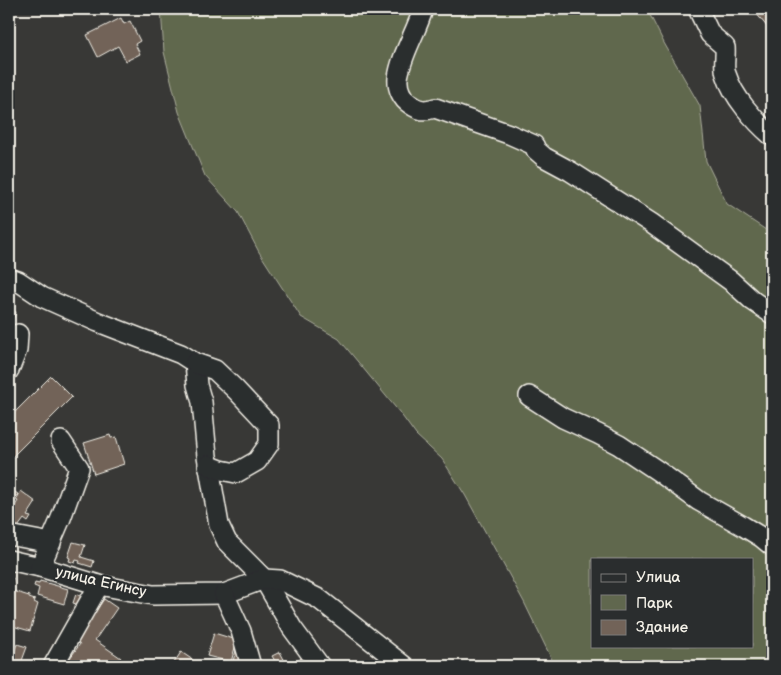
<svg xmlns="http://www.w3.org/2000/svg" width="781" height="675" font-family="'Balsamiq Sans',sans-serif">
  <rect width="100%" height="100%" fill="#383836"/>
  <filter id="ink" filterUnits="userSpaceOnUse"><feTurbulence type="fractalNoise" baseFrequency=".02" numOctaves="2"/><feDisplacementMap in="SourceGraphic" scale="10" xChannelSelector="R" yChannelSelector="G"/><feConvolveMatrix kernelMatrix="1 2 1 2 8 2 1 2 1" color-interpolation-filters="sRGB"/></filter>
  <g filter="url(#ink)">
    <!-- green -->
    <path fill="#60674e" stroke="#aaac9b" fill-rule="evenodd" d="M161,9H647L664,43L700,106L706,161L727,204L772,234V666H555L524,602L465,495L442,459L416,435L400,413L339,339L301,317L259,252L238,212L205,176L179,112L164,52ZM592,559H752V646H592Z"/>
    <!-- building -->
    <g fill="#726358" stroke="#f4f1e8">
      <path d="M761,9H772V24L768,28L756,13Z"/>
      <path d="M121,18L124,24L130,21L140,41L135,44L140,54L126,61L118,46L98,57L87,35Z"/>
      <path d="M9,309L16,312L11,325L9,324Z"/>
      <path d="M51,376L72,397L9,460V418Z"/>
      <path d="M110,435L111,438L116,437L124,464L94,474L84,443Z"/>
      <path d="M13,491L18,494L9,505V496Z"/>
      <path d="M21,491L36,502L27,516L31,517L28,522L24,519L18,527L9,521V515L18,501L16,500Z"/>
      <path d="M73,542L85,545L81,557L94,561L92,567L79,563L80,561L76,560L75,563L69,561L70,558L68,557Z"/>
      <path d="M9,577L13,578L10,590L29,596V598L35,600L34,602L38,604L30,631L9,625Z"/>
      <path d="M40,581L68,589L64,604L37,596L39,588L34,586L35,583L39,584Z"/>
      <path d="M76,594L82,597L79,605L73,603Z"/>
      <path d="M104,599L117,608L95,640L121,658L115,666H67L65,665L80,644L75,641Z"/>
      <path d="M214,633L237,640L231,662L207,656Z"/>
      <path d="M238,643L245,666L232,665Z"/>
      <path d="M17,644L27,647L20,666H9Z"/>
      <path d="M181,652L193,660L191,664L194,666H172Z"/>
      <path d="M280,652L287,665L286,666H278L272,656Z"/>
      <path d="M303,656L313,666H303L298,661Z"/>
    </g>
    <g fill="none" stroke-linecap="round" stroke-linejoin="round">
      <!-- minor casing -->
      <g stroke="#f4f1e8" stroke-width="22">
        <g id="minor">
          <path d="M423,9C417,31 401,55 398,78C397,88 402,99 410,104C420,111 424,111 435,108L509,134L534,145L536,150L544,157L570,171L651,223L731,281L753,301L772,314"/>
          <path d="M698,9L710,34L725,47C726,56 723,67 726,74C733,97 755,121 772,136"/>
          <path d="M9,278L18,281L42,297L98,322L181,354L195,363L197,385L202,402L207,456L219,525L227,542L264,579L292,628L320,666"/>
          <path d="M195,363L215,370L236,390L269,425V444L257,461L236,473L221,470L208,465"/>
          <path d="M9,370L17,350L18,334"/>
          <path d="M529,396L563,418L598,434L619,445L658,471L699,501L743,526L761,537L772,546"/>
          <path d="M9,535L51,543"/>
          <path d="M9,560L40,567L99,585L153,595L224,594L264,579L280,580L319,599L404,666"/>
          <path d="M40,567L61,518L79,468L61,441"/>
          <path d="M224,594L241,631L251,666"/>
          <path d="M53,666L99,585"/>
        </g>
      </g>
      <!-- minor -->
      <use href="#minor" stroke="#2a2d2e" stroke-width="19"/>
    </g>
  </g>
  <g text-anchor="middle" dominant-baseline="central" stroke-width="4" stroke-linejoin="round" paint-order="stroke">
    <!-- street labels -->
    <g font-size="15" fill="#f4f1e8" stroke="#2a2d2e">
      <text transform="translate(101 582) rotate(13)">улица Егинсу</text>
    </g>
  </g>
  <!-- margin -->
  <rect width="781" height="675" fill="none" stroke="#2a2d2e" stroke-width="30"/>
  <rect x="15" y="15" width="751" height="645" fill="none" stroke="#f4f1e8" stroke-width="2" filter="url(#ink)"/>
  <!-- legend -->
  <rect x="591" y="558" width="162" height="90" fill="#2a2d2e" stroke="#7b7b78"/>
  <rect x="601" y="574" width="25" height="8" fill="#2a2d2e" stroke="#7b7b78"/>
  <text x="636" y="582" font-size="15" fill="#f4f1e8">Улица</text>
  <rect x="601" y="595" width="25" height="15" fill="#60674e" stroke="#7b7b78"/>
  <text x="636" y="608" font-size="15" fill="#f4f1e8">Парк</text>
  <rect x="601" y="620" width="25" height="15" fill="#726358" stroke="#7b7b78"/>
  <text x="636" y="632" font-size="15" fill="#f4f1e8">Здание</text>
</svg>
